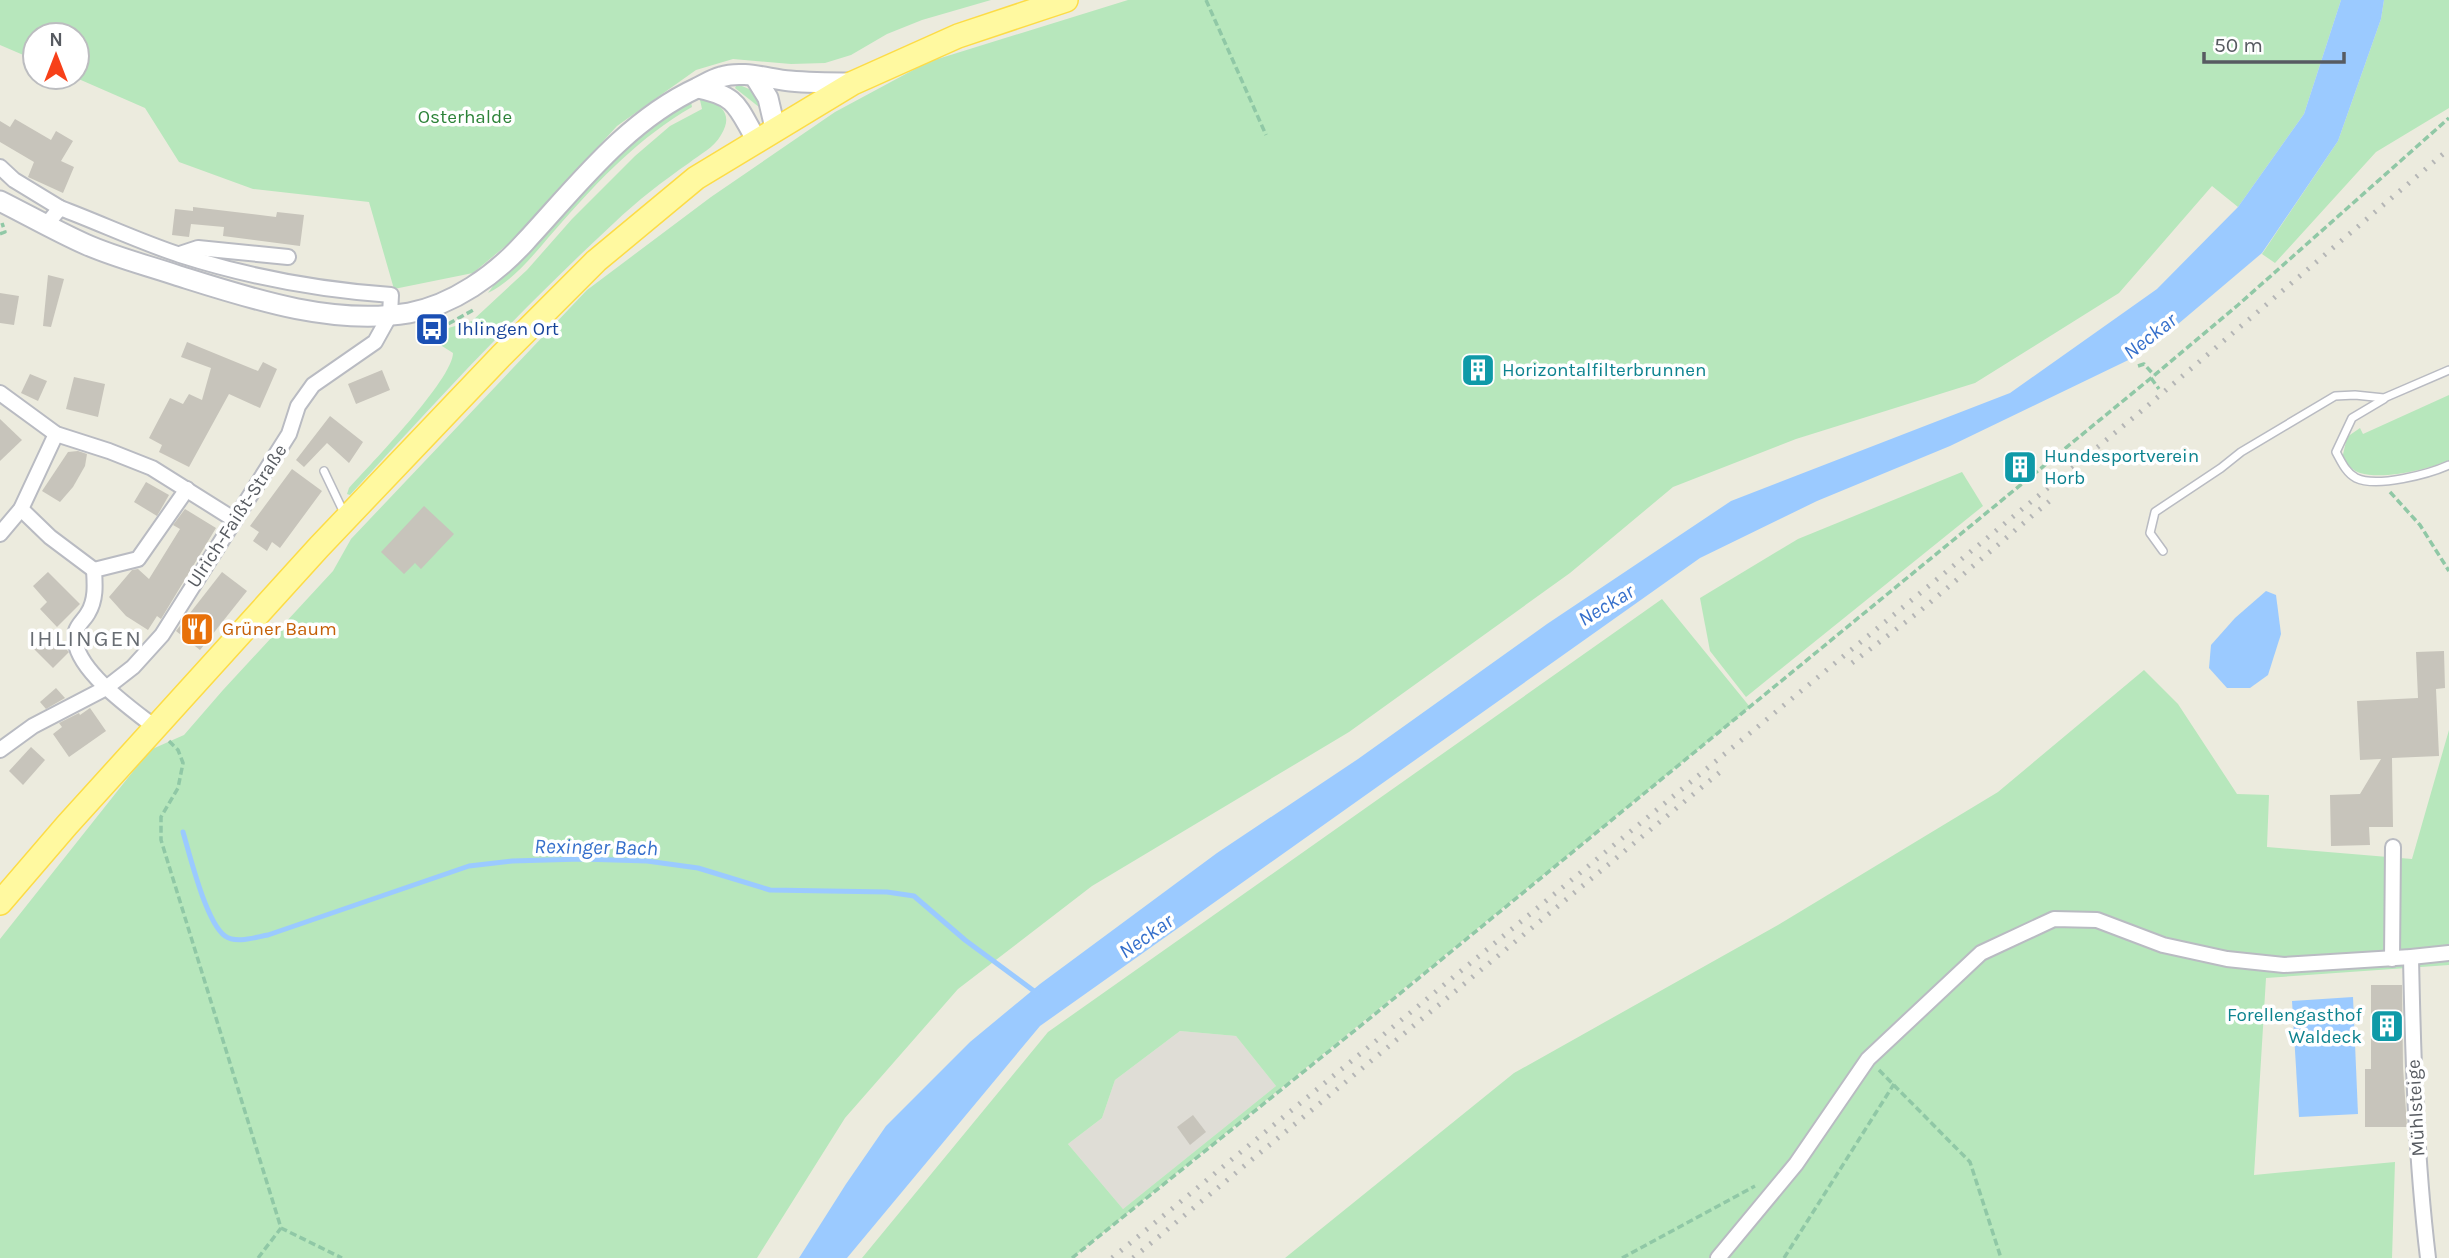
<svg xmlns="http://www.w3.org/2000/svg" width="2449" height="1258" font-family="Karla,sans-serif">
  <rect width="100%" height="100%" fill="#ecebde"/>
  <!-- industrial -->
  <path fill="#dfddd6" d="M1180,1031L1236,1036L1276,1086L1123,1209L1068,1144L1102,1118L1115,1080Z"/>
  <!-- green -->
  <g fill="#b7e7bc" fill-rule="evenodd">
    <path d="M0,0H991L922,20L887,34L851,55L825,63L791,64L733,59L696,70L617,126L514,239L473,273L394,289L369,202L253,189L179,162L145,108L74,77H77V35H35V60L0,45Z"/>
    <path d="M1128,0H2341L2304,114L2238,207L2212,186L2119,293L1975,383L1796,439L1673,487L1570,573L1349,732L1092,886L958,989L845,1118L757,1258H0V939L150,750L184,735L223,690L333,571L351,539L587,290L711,197L835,112L928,62Z"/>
    <path d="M2384,0H2449V108L2376,152L2275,263L2262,254L2338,141L2381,19Z"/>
    <path d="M737,84L754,91L759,107L735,88Z"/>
    <path d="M707,99C725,107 732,117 721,135C714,148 700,154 689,163C663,181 637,201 614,223C521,309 435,402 350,495L347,494L349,488C370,465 453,379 453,353L442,346L439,341L445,329L472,321L527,270L572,219L635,156L670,126L702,109L700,100Z"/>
    <path d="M691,102L692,107C641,136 600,179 562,222C541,245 516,280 488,293L496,282L532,249L612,160L662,119Z"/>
    <path d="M2449,395V460C2427,470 2383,480 2360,473C2353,471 2347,464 2342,459L2347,437L2360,428L2363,434Z"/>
    <path d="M1962,472L1983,506L1746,697L1710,651L1700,598L1798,539Z"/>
    <path d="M1662,599L1750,707L1072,1258H862L1048,1032ZM1180,1031L1236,1036L1276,1086L1123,1209L1068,1144L1102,1118L1115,1080Z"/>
    <path d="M2144,670L2178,704L2237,794L2269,795L2267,847L2412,859L2449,730V965L2266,978L2254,1175L2395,1162L2392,1258H1285L1514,1073L1778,925L1998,792Z"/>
  </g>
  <!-- water -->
  <g fill="#9bcaff">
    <path d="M2341,0H2384L2381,19L2338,141L2262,253L2145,352L1950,446L1817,501L1700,558L1040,1026L847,1258H799L846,1184L886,1126L970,1042L1040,984L1217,853L1358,759L1547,624L1731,501L2010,393L2157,289L2238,207L2304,114Z"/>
    <path d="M2266,591L2276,595L2281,634L2268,675L2250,688H2227L2209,668L2211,645L2235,618Z"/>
    <path d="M2353,997L2358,1114L2299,1117L2292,1001Z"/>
  </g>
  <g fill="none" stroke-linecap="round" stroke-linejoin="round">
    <!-- stream -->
    <path stroke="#9bcaff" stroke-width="5" d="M183,832C190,856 206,922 225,936C236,944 256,937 268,935L469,866L512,861L582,859L647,861L698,868L770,890L887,892L914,896L965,940L1038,994"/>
  </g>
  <!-- building -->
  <g fill="#c7c4bb">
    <path d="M15,119L51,140L56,131L73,141L61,161L74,167L63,193L28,177L34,162L0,142V121L10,127Z"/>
    <path d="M193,207L276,217L277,212L304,215L300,246L223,236L224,227L191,224L189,237L172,235L175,209L193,211Z"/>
    <path d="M48,275L64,279L51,327L43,326Z"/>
    <path d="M0,293L19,296L14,325L0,323Z"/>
    <path d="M187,342L258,371L263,362L277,369L260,408L229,394L189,467L159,452L162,445L149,438L170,398L183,404L189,394L202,400L211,368L181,357Z"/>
    <path d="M1476,357H1486L1493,365L1492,375L1481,385H1469L1463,376L1465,366Z"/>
    <path d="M382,370L390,390L356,404L348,384Z"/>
    <path d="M30,374L47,381L38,401L21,393Z"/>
    <path d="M74,377L105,384L98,417L66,409Z"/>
    <path d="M330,416L363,442L349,463L327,443L304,467L296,460Z"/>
    <path d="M0,419L22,440L0,461Z"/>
    <path d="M78,451L87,454L85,466L73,487L60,502L42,491L68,452Z"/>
    <path d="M292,469L322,491L280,548L272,542L267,551L253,541L259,532L250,526Z"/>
    <path d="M146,482L169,495L157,516L134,502Z"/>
    <path d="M424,506L454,534L421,569L415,563L404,574L381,552Z"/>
    <path d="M185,509L216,528L161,619L157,616L148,630L126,616L109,597L132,570L138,569L149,579L180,529L173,525Z"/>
    <path d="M48,572L80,604L57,627L40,609L47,602L33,586Z"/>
    <path d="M222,572L247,591L200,650L176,631Z"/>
    <path d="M50,633L69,652L53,668L34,649Z"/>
    <path d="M2444,651L2445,688L2436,689L2439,756L2392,758L2393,827H2369L2370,845L2331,846L2330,795L2360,794L2381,759L2360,760L2357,701L2418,698L2416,652Z"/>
    <path d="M56,688L65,698L46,709L40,702Z"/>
    <path d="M90,708L106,731L69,757L53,734L62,727L59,723L79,713L80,715Z"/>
    <path d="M31,747L45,760L23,785L9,771Z"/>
    <path d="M2371,985H2402L2403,1067L2407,1127H2365V1069H2371Z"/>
    <path d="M1193,1115L1206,1132L1190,1145L1177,1127Z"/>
  </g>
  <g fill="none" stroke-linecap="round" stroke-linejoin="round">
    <!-- service casing -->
    <g stroke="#b9bbc2" stroke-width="10">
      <g id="service">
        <path d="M2384,399L2352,418L2336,452C2341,461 2346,473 2356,478C2377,488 2429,474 2449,465"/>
        <path d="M324,471L345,515"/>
        <path d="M2163,551L2150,533L2155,512L2221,468L2241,452L2335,396L2355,395L2384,398L2449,370"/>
      </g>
    </g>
    <!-- minor casing -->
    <g stroke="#b9bbc2" stroke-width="18">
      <g id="minor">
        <path d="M0,167L14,180L60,208"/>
        <path d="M180,254L198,248L288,257"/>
        <path d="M0,393L56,434L109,451L152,468L235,520"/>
        <path d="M21,509L50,537L94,570"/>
        <path d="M0,534L21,509L56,434"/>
        <path d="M156,728C132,709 67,665 76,631C78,624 85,619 88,613C96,600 95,585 94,570L138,559L187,489"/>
        <path d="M0,750L33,726L106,688L133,667L162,635L289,434L298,406L313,385L375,342L390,315L391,295C319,290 249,277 180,255C140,242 100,223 60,208L47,224"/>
        <path d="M2411,957C2413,1058 2416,1158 2428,1258"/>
        <path d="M2392,959L2393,847"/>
        <path d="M1718,1258L1796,1164L1868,1059L1981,953L2054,919L2097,920L2163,945L2227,959L2284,965L2411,957L2449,953"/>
      </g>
    </g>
    <!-- tertiary casing -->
    <g stroke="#b9bbc2" stroke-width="23">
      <g id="tertiary">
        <path d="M755,77L768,98L775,128"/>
        <path d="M698,88C738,96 737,107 756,139"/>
        <path d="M0,201C28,215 56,231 85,244C114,257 146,265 176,275C249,298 331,326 409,313C453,305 495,275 525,242C577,186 626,121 697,88C705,84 713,79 721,77C742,70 768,79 790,81C811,83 832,83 853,83"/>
      </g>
    </g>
    <!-- primary casing -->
    <g stroke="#fddc46" stroke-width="26">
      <path id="primary" d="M0,903L67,825L319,547L501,356L596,261L696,178L853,83L958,36L1066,0"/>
    </g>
    <!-- path -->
    <g stroke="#90c8a6" stroke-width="3.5" stroke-dasharray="7 3.5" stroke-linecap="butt">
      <path d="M1206,0L1266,135"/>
      <path d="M0,234L5,232L2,223"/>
      <path d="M428,329L448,324L475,309"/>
      <path d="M2138,366L2144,364L2154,375"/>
      <path d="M2151,378L2159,389"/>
      <path d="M2390,492L2420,525L2449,571"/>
      <path d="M169,741L178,750L183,763L178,788L161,817V840L281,1228L342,1258"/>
      <path d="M1879,1070L1970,1162L2001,1258"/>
      <path d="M258,1258L281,1228"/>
      <path d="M1072,1258L1364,1023L2151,378L2238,305L2449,118"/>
      <path d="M1622,1258L1755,1186"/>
      <path d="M1784,1258L1894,1084"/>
    </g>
    <!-- service -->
    <use href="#service" stroke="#fff" stroke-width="7"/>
    <!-- minor -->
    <use href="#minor" stroke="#fff" stroke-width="14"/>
    <!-- tertiary -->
    <use href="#tertiary" stroke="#fff" stroke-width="19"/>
    <!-- primary -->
    <use href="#primary" stroke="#fff9a0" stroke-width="23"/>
    <!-- rail -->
    <g stroke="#b5b6b6" stroke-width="5" stroke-dasharray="2 9" stroke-linecap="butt">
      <path d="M1852,663L1920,611L2052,499"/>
      <path d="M1112,1258L2139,413L2449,149"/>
      <path d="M1133,1258L1725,768"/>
    </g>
  </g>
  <!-- icons -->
  <defs>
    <g id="bus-square" transform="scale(1.75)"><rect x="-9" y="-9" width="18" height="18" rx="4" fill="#1a4fb4" stroke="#fff"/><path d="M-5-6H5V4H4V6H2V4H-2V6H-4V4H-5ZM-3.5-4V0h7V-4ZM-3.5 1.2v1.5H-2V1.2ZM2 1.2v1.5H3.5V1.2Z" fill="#fff"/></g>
    <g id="building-square" transform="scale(1.75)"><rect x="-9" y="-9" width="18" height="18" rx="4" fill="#0f9aa8" stroke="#fff"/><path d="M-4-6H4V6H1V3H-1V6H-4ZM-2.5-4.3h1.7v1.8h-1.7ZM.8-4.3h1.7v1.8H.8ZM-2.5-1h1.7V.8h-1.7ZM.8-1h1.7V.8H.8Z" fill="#fff"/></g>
    <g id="restaurant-square" transform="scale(1.75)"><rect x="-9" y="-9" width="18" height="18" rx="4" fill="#e8710a" stroke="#fff"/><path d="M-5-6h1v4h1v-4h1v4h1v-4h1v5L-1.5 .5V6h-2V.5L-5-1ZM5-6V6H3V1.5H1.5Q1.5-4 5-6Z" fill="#fff"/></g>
  </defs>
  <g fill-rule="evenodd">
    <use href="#bus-square" x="432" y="329"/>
    <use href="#building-square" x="1478" y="370"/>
    <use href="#building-square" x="2020" y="467"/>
    <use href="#restaurant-square" x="197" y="629"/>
    <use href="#building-square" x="2387" y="1026"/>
  </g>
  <g text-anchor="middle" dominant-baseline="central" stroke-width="7" stroke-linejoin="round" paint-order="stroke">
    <!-- park labels -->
    <g font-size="19" fill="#2d8339" stroke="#fff">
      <text x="465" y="117">Osterhalde</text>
    </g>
    <!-- transit labels -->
    <g font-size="19" fill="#164399" stroke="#fff" text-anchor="start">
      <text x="457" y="329">Ihlingen Ort</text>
    </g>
    <!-- culture labels -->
    <g font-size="19" fill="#0d838f" stroke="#fff" text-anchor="start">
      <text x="1502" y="370">Horizontalfilterbrunnen</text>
      <text x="2044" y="456">Hundesportverein<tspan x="2044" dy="22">Horb</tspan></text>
      <text x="2362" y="1015" text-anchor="end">Forellengasthof<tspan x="2362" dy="22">Waldeck</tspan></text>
    </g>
    <!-- street labels -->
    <g font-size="19" fill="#575b61" stroke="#fff">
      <text transform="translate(237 516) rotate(-57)">Ulrich-Faißt-Straße</text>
      <text transform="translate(2416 1108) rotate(-93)">Mühlsteige</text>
    </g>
    <!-- food labels -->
    <g font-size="19" fill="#c56008" stroke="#fff" text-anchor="start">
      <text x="222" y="629">Grüner Baum</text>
    </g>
    <!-- water labels -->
    <g font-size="21" font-style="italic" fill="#356fcb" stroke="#fff">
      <text transform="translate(2150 336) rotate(-38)">Neckar</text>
      <text transform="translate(1606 605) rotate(-31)">Neckar</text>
      <text transform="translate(596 847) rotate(1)">Rexinger Bach</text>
      <text transform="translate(1146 936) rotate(-35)">Neckar</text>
    </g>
    <!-- quarter labels -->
    <g font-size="23" letter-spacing="2" fill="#686d73" stroke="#fff">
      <text x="86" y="638">IHLINGEN</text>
    </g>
  </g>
  <!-- north arrow -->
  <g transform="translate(56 56)"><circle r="33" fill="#ffffff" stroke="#bcbdc0" stroke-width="2"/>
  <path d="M0-5L12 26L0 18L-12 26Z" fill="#f74019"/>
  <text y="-10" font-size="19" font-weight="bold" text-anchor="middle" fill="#575b61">N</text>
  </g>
  <!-- scale -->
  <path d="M2204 52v10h140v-10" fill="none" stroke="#575b61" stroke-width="3.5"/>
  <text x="2214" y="52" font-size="21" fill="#575b61" stroke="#ffffff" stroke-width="5" paint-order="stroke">50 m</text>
</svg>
